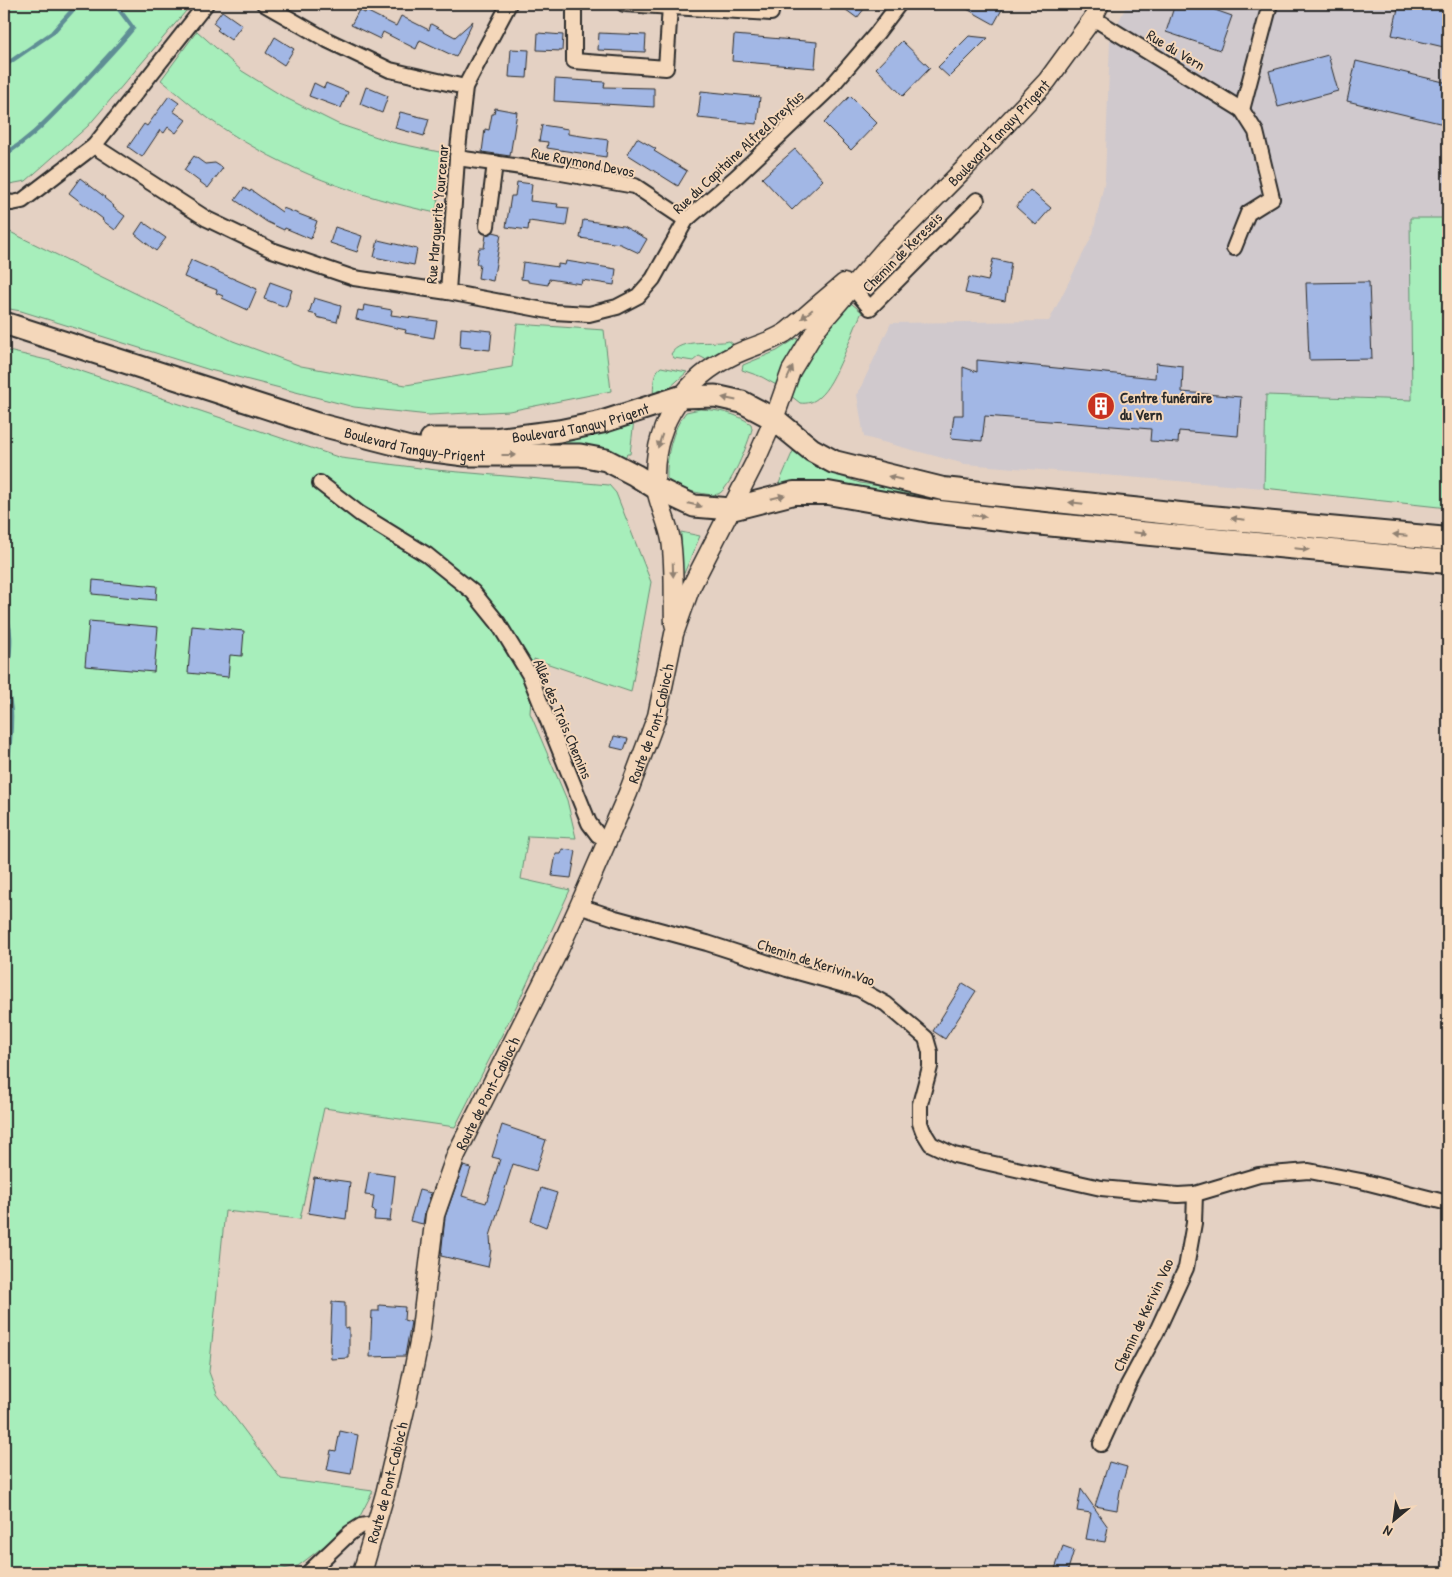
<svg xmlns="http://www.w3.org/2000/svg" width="1452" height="1577" font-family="'Patrick Hand',sans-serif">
  <rect width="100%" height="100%" fill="#e4d1c3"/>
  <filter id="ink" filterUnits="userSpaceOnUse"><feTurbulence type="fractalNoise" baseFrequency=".02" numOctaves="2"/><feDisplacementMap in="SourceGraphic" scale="10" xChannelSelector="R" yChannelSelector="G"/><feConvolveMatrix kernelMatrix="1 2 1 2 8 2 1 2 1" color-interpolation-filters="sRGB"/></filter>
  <g filter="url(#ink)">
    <!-- built -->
    <path fill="#d0c9cd" d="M1127,4H1448V218H1410L1412,400L1266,395L1264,488L965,464L864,437L857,395L891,323L1049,321L1093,234L1105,179L1110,40Z"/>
    <!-- green -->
    <g fill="#a7eebb" stroke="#698c73">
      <path d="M4,4H192L88,126L26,181L4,185Z"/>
      <path d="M197,31L242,71L284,97L338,124L392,142L444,153L436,213C356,196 286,171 218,125C198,112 180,95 161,80Z"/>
      <path d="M1410,218H1448V508L1264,488L1266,395L1412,400Z"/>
      <path d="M4,229L233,341L301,366L406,385L512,367L517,324L604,330L611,391L509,411L429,415L354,407L210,370L21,311L4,308Z"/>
      <path d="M847,300L862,312C851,334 836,383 819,397C814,402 807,404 800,403L790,395L800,371L811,350Z"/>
      <path d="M797,338L800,341L778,386L762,377L742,370L743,365L777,351Z"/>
      <path d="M729,341L733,344L705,359L699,356L693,361L674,358L671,354C681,337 713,345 729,341Z"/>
      <path d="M4,350L51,361L341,458L436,470L609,485L616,493L651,582L631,692L534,659L530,713L567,800L576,838L528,836L521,879L570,890L518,1003L455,1127L324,1108L300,1219L225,1211L209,1372L217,1394L281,1479L373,1491L358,1520L298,1566L264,1573H4Z"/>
      <path d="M661,367L687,372L668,389L653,396C654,387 652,373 661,367Z"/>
      <path d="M700,409C718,410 736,413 751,424L752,429C749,442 729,491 718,494C711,496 701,493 694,492C684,489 674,486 667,478C666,456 672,429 686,412Z"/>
      <path d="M634,420L630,454H627L625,457L596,447L557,445L556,440Z"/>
      <path d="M793,451L822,470L860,483L929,494L934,498L927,502L777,488Z"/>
      <path d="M681,532L700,536L682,578Z"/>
    </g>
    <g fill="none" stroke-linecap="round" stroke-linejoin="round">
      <!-- stream -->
      <g stroke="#5e8e95" stroke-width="4.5">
        <path d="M4,66L52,33L78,4"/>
        <path d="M4,155C33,137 49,118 73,94C93,72 114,51 133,28L115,4"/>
        <path d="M4,613C15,632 8,660 7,681C7,693 11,704 11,716C11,740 8,762 4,785"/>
      </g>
    </g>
    <!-- building -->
    <g fill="#a2b7e5" stroke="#2b2b2b">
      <path d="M838,4H868L857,18Z"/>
      <path d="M958,4H1005L994,24Z"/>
      <path d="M1175,4H1198L1232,16L1220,50L1166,32Z"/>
      <path d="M1399,4H1448V48L1392,35Z"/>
      <path d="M359,10L365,13L366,11L396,26L401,16L429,30L431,24L455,37L473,21L456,57L420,40L416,49L383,32L380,39L351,25Z"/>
      <path d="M222,11L242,25L231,40L217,30L219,28L213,23Z"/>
      <path d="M538,33L563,35L562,51L537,50Z"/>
      <path d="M599,33L646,35L645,52L598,50Z"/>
      <path d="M734,35L817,42L815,68L732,61Z"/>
      <path d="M969,36L988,38L949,77L938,67Z"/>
      <path d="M275,37L294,49L284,65L266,53Z"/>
      <path d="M902,41L930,68L903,96L876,68Z"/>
      <path d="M511,49L529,50L527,78L509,77Z"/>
      <path d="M1328,55L1338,91L1278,107L1269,71Z"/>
      <path d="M1356,61L1448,83V125L1347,101Z"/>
      <path d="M555,79L605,82L604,87L654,88V107L554,101Z"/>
      <path d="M314,83L324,88L326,83L328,84L348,92L341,108L309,96Z"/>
      <path d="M366,87L388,96L382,113L360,104Z"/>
      <path d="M701,91L760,97L757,124L698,118Z"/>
      <path d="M169,96L179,103L173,111L186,120L176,133L168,127L164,133L160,130L142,157L128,147L144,124L147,126Z"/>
      <path d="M850,96L877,123L851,150L824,123Z"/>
      <path d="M495,108L517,112L510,156L482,152L485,129L489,130L492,114H494Z"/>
      <path d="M400,112L429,119L424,136L395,128Z"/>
      <path d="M542,125L568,129V134L608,140L606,157L547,148L548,142L539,141Z"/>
      <path d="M637,138L656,149L654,151L687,171L678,186L627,154Z"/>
      <path d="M795,149L823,180L792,210L762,178Z"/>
      <path d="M194,156L205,164L215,163L223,168L208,188L184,170Z"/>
      <path d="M80,178L105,197L104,198L114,206L113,207L125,216L115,230L102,220L103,219L69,193Z"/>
      <path d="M517,182L532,184L530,201L558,204L557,207L569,208L566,226L529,221L528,230L506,227L511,196H515Z"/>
      <path d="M244,188L250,192L251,190L282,212L283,208L317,221L311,239L285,228L284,230L267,222L235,200Z"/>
      <path d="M1030,190L1051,208L1036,225L1016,207Z"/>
      <path d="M583,220L623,226L647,239L639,253L620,244L580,238Z"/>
      <path d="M143,222L166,238L156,251L135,234Z"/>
      <path d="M335,227L362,236L357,252L330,243Z"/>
      <path d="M493,232L501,234L493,281L478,278L480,264H476L479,248H484L486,235Z"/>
      <path d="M378,240L417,249L414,265L374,257Z"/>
      <path d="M993,259L1011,263L1005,301L965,293L969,277L988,281Z"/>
      <path d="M191,260L257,289L248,310L222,298L223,296L216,293L217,290L184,277Z"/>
      <path d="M566,261L616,269L614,285L582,280L581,284L549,279L548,285L528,282V280L521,279L523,262L558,267V264L565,265Z"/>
      <path d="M270,282L292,290L286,307L264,299Z"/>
      <path d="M1369,282L1372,359L1309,360L1306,283Z"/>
      <path d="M314,298L341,306L337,322L316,317L317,315L309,313Z"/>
      <path d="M364,305L392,310L391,315L437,321L434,338L405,333L406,330L356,319L358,310L363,311Z"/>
      <path d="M461,328L492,331L490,350L460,347Z"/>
      <path d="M977,360L1155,378L1156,363L1183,366L1182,392L1241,397L1238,436L1179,431L1178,443L1150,441L1151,429L985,416L982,441L951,438L954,415H963V367L977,372Z"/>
      <path d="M93,580L157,586L156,600L92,594Z"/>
      <path d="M89,621L158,627L154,672L85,666Z"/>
      <path d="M192,626L244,631L242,656L230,655L228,677L188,673Z"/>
      <path d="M614,736L628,739L624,750L611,747Z"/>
      <path d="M563,849L576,851L571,878L552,876L556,854H561Z"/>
      <path d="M963,983L976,991L945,1039L933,1031Z"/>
      <path d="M502,1125L546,1140L536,1171L513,1164L490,1236L491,1250L488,1267L441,1256L445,1217L463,1166L471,1168L462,1196L486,1203L500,1159L492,1157Z"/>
      <path d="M369,1172L395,1176L390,1221L374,1220L375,1211L372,1210L374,1196L365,1195Z"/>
      <path d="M314,1177L350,1182L346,1219L308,1213Z"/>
      <path d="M541,1188L557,1193L546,1227L531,1221Z"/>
      <path d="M419,1190L431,1193L425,1212L423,1224L410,1221Z"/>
      <path d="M332,1302L345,1303V1329L349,1328V1358L331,1359L330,1350Z"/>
      <path d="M379,1305L405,1307L404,1320L411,1322L405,1356L370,1357L372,1311H379Z"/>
      <path d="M340,1431L358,1435L351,1474L327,1470L331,1450L336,1451Z"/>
      <path d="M1109,1462L1127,1467L1120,1491L1117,1510L1095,1506Z"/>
      <path d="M1081,1489L1108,1527L1105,1542L1086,1539L1091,1513L1077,1511Z"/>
      <path d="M1063,1546L1074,1550L1067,1573L1055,1569Z"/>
    </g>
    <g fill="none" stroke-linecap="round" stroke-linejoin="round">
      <!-- minor casing -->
      <g stroke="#2b2b2b" stroke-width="18">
        <g id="minor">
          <path d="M264,4L327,40L390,70L465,87"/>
          <path d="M574,4V61L666,68L670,6"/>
          <path d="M624,4L771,13"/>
          <path d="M1093,18L1242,110L1256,132L1272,198L1248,213L1234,248"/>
          <path d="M1242,110L1270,4"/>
          <path d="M94,146L207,219L272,250L354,278L448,292L457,158L465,87L509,4"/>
          <path d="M457,158L550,171L635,186L686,220"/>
          <path d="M4,201L12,203L22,201L94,146L206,4"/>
          <path d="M487,226L495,163"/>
          <path d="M852,287L870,308L977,200"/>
          <path d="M448,292L554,312L589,314L617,307L638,296L653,279L686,220L736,177L829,89L877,33L899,4"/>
          <path d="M320,483L360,514L427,555L473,592L498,623L529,674L589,823L598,835L607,840"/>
          <path d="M579,906L615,918L707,943L787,969L859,989L886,1004L926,1038L930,1052V1067L920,1104V1123L923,1131L931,1144L954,1155L1101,1188L1178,1195L1195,1194L1259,1175L1309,1171L1361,1181L1448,1203"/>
          <path d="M1101,1444L1128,1385L1156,1333L1186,1268L1194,1223L1195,1194"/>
          <path d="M308,1573L350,1533L361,1526L377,1523"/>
        </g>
      </g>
      <!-- tertiary casing -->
      <g stroke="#2b2b2b" stroke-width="21">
        <g id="tertiary">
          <path d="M674,624C673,596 675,568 671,540C667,518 654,497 655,474C656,420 686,378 734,355C750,347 768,343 783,334C789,331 795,324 801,320C815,307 830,295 844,283"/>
          <path id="s1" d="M362,1573L385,1494L407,1401L420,1337L435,1215L456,1155L558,952L579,906L628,793L657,716L674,634L690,589L755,462L774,419L791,371L817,328L885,249L966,167L1047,81L1093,18L1100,4"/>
        </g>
      </g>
      <!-- primary casing -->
      <g stroke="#2b2b2b" stroke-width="25">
        <g id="primary">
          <path id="s2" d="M4,323L317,424L410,448L465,455H580L606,460L635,475L656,488L694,506L731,509"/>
          <path id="s3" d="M431,439H494L559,431L602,422L680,397L715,396L742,402L774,419"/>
        </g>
      </g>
      <!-- trunk casing -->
      <g stroke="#2b2b2b" stroke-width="26">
        <g id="trunk">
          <path d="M774,419L812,450L834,462L943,489L1199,516L1448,539"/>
          <path d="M731,509L794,493H828L930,511L1045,524L1448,562"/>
        </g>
      </g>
      <!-- minor -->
      <use href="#minor" stroke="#f4d7ba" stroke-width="14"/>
      <!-- tertiary -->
      <use href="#tertiary" stroke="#f4d7ba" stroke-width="18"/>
      <!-- primary -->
      <use href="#primary" stroke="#f4d7ba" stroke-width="21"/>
      <!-- trunk -->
      <use href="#trunk" stroke="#f4d7ba" stroke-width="22"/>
    </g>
    <!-- one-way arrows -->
    <defs><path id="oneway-solid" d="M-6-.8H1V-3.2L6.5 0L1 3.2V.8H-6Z" transform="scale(1.25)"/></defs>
    <g fill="#908172">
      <use href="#oneway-solid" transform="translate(807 314) rotate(140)"/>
      <use href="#oneway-solid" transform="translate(790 373) rotate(-66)"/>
      <use href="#oneway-solid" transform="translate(729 399) rotate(-168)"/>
      <use href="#oneway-solid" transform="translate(660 441) rotate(108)"/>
      <use href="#oneway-solid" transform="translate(509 455)"/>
      <use href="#oneway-solid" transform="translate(895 478) rotate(-166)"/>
      <use href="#oneway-solid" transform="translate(778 497) rotate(-14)"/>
      <use href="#oneway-solid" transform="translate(1076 503) rotate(-174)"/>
      <use href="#oneway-solid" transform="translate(695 505) rotate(14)"/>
      <use href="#oneway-solid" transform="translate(979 516) rotate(6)"/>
      <use href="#oneway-solid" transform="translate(1238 519) rotate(-174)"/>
      <use href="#oneway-solid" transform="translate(1140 533) rotate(6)"/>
      <use href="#oneway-solid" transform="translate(1400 535) rotate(-175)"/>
      <use href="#oneway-solid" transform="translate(1302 549) rotate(6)"/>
      <use href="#oneway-solid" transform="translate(673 570) rotate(88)"/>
    </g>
  </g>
  <!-- icons -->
  <defs>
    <g id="building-disc" transform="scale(1.4375)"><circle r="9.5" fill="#c8321e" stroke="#f4d7ba"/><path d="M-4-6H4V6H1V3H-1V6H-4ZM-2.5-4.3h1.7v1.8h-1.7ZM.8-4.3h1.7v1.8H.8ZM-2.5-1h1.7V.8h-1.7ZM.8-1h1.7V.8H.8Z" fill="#fff"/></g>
  </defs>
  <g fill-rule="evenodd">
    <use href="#building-disc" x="1101" y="406"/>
  </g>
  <g text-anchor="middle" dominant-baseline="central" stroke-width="4" stroke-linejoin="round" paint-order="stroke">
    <!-- street labels -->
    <g font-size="15" fill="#2b2b2b" stroke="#f4d7ba">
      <text transform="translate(1176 50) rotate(31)">Rue du Vern</text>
      <text stroke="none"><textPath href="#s1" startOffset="1602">Boulevard Tanguy Prigent</textPath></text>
      <text transform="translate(738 152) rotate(-43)">Rue du Capitaine Alfred Dreyfus</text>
      <text transform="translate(583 162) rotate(11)">Rue Raymond Devos</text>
      <text transform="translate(437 214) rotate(-85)">Rue Marguerite Yourcenar</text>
      <text transform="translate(902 252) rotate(-45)">Chemin de Kereseis</text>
      <text stroke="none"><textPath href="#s3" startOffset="151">Boulevard Tanguy Prigent</textPath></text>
      <text stroke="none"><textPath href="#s2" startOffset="429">Boulevard Tanguy-Prigent</textPath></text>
      <text transform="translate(563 719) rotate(67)">Allée des Trois Chemins</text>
      <text stroke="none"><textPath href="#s1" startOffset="904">Route de Pont-Cabioc'h</textPath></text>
      <text transform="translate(816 962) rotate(18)">Chemin de Kerivin Vao</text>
      <text stroke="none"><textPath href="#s1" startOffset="499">Route de Pont-Cabioc'h</textPath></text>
      <text transform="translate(1143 1315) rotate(-65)">Chemin de Kerivin Vao</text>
      <text stroke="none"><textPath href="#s1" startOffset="94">Route de Pont-Cabioc'h</textPath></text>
    </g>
    <!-- poi labels -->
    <g font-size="15" font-weight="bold" fill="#2b2b2b" stroke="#f4d7ba" text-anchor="start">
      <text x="1120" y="397">Centre funéraire<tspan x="1120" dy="17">du Vern</tspan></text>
    </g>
  </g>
  <!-- margin -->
  <rect width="1452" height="1577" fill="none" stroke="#f4d7ba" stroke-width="20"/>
  <rect x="10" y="10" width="1432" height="1557" fill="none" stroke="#2b2b2b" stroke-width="2" filter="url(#ink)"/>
  <!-- north arrow -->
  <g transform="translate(1394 1520) rotate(209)" stroke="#f4d7ba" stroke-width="4" paint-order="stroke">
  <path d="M0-4L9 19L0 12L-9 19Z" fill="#2b2b2b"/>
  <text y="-8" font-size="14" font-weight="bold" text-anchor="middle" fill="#2b2b2b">N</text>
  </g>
</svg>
